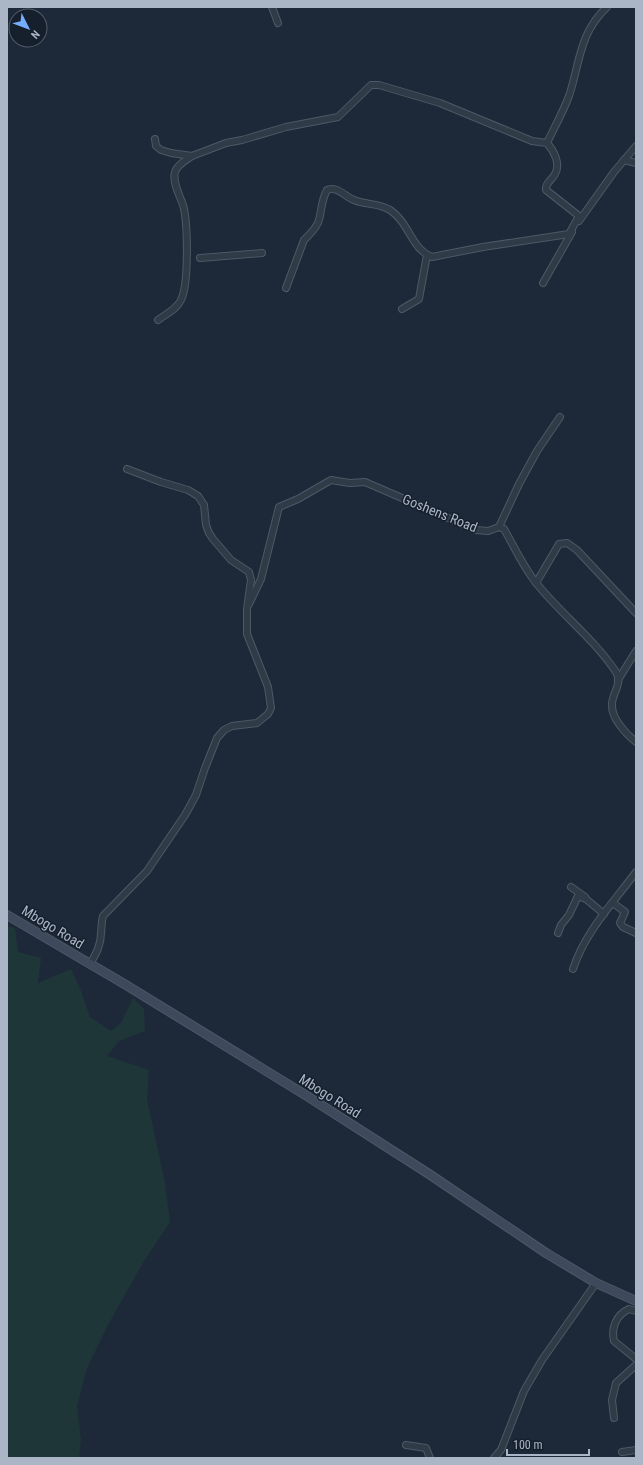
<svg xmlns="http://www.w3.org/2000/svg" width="643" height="1465" font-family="'Roboto Condensed',sans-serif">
  <rect width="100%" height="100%" fill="#1d2938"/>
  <!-- green -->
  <path fill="#1f3639" d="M7,926L15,928L18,952L41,958L38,983L71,969L81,991L90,1017L111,1031L121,1023L133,998L144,1009L145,1031L119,1041L107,1056L149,1070L147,1099L165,1183L170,1222L144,1261L109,1323L87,1368L77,1406L81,1440L79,1458H7Z"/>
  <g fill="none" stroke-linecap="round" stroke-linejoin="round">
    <!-- minor casing -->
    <g stroke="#4e5866" stroke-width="8">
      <g id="minor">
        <path d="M272,7L278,23"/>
        <path d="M155,139L156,146L161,150L171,153L192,156L226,143L242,140L286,127L338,117L371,85H379L440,103L532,141L547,143C554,151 561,164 555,174C552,180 545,183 546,190L579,216L569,234L483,247L432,257C411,249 409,222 390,210C379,203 366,205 354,200C344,196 338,186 327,190C321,201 322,209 319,220C317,228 309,235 304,240L286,288"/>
        <path d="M547,143C554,128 563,112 569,96C580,63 579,33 607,7"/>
        <path d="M624,160L636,163"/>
        <path d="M579,221L614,172L636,146"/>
        <path d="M200,258L262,253"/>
        <path d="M543,283L572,232"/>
        <path d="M402,309L419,299L427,255"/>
        <path d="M158,320C166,314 177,309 181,300C189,284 188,222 183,205C180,196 172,182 175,172C177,165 186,160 192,156"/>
        <path d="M499,527L519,484L537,451L560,417"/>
        <path d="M536,583L559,544L567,543L577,550L636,613"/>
        <path d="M249,604L261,579L279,507L298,499L331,480L350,483L365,482L476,530L488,531L499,527L504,529C515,548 523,567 537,584C562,615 594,639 616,672C623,683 612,694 612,704C611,718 626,734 636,742"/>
        <path d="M618,680L636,651"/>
        <path d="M571,887L585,897"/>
        <path d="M613,903L625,912L620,923L623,927L636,933"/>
        <path d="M558,933L561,925L569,915L578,896L586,899L604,914"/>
        <path d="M90,964C96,954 101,945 101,933C102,926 101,923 103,916L147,871L185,815L196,795L205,768L217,738L224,730L232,726L257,723L268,714L271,708L268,687L247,634V609L251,580L249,572L231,560L213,539L209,533L206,525L204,505L198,496L188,490L161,482L127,469"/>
        <path d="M573,969C585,932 613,903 636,872"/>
        <path d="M636,1311L629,1309C616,1315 611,1328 614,1341L636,1359"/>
        <path d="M614,1418L612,1400L616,1383L636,1365"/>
        <path d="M406,1445L426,1448L430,1458"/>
        <path d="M622,1452L636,1450"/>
        <path d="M494,1458L501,1450L524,1391L542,1360L596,1283"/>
      </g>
    </g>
    <!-- secondary casing -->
    <g stroke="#4e5866" stroke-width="10">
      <path id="secondary" d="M7,915L126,985L307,1096L429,1174L546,1253L596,1283L636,1301"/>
    </g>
    <!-- minor -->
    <use href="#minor" stroke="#303b48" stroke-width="6"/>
    <!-- secondary -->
    <use href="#secondary" stroke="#3e4a5c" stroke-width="8"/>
  </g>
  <g text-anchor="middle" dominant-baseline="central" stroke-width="3" stroke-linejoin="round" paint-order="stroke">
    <!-- street labels -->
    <g font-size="14" fill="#aab5c6" stroke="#16202c">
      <text transform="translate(440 513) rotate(22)">Goshens Road</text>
      <text transform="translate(53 927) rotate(31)">Mbogo Road</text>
      <text transform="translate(330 1096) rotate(32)">Mbogo Road</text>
    </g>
  </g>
  <!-- border -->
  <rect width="643" height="1465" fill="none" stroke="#aab5c6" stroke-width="16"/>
  <!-- north arrow -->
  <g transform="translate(28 28) rotate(132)"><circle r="19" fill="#16202c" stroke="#515c6a"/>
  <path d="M0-3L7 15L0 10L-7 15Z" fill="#76aeff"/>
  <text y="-6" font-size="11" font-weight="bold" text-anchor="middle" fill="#aab5c6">N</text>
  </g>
  <!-- scale -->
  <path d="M507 1449v6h82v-6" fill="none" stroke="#aab5c6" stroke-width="2"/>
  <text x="513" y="1449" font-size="12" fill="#aab5c6" stroke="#16202c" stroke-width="3" paint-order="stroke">100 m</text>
</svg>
